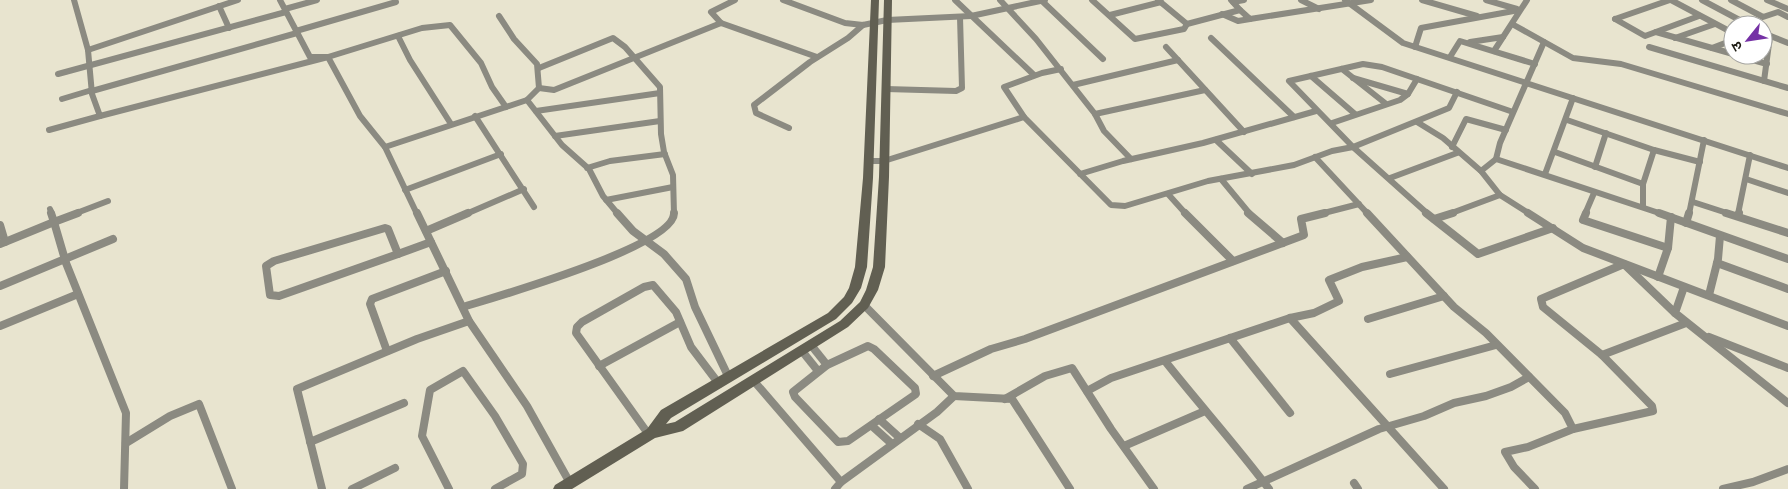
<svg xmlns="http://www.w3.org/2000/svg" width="1788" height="489" font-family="'Zilla Slab','Noto Sans Devanagari',serif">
  <rect width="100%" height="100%" fill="#e8e4cf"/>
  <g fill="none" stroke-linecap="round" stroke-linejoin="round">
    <!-- street-far1 -->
    <g stroke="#8b8a81" stroke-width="6">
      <path d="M74,0L88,50L92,94L100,116L328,57L422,28L450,25L481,63L492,87L506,107"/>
      <path d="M280,0L310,57H328L360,116L385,147L417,214"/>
      <path d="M783,0L845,23L863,25L887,20L971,16L1045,0"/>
      <path d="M955,0L1034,75"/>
      <path d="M1000,0L1036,39L1095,114L1104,131L1131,159"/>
      <path d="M1041,0L1103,59"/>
      <path d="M1092,0L1135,39L1184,29L1187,24L1158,0"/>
      <path d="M1231,0L1240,10"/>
      <path d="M1301,0L1319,9"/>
      <path d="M1345,0L1403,43L1788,168"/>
      <path d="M1422,0L1477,16"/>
      <path d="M1486,0L1517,9"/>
      <path d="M1671,0L1733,33"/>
      <path d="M1702,0L1749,25"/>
      <path d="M1731,0L1763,17L1778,12L1788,17"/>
      <path d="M1767,0L1788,9"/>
      <path d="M1233,2L1244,0"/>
      <path d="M219,6L229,28"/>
      <path d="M285,9L317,0"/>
      <path d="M1222,14L1238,21L1250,19"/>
      <path d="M1110,15L1161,2"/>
      <path d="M1615,19L1645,36L1699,16"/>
      <path d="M1615,19L1670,0"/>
      <path d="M721,23L711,12L735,0"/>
      <path d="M1187,24L1240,10L1250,19L1371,0"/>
      <path d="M1512,24L1573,58L1621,64L1788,114"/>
      <path d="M296,31L396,2"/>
      <path d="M1656,32L1733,54"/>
      <path d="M1763,33L1788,43"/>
      <path d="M398,36L410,60L451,124"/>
      <path d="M1211,38L1294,117"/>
      <path d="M1675,38L1715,24"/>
      <path d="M1470,42L1503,37"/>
      <path d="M1166,47L1244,132"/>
      <path d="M1415,47L1421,28L1519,10"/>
      <path d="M1649,47L1788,88"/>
      <path d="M1712,48L1733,40"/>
      <path d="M88,50L238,0"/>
      <path d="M1494,51L1527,0"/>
      <path d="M1735,55L1767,64"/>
      <path d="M1450,57L1460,41L1535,64"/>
      <path d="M539,68L613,38L625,47L660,87L661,134L664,152L673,175L674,214"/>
      <path d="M1061,69L1042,73L1004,87L1024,117L1111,205L1125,206L1208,181L1294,165L1332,151L1353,147L1449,108L1457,92"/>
      <path d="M1342,69L1385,103"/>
      <path d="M58,74L286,12"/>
      <path d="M1311,76L1355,114"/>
      <path d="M1353,78L1408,94"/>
      <path d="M1764,81L1770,36"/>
      <path d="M1073,85L1178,60"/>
      <path d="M539,88L554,90L721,23L817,57"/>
      <path d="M886,89L956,91L962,88L960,17"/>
      <path d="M92,91L297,33"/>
      <path d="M62,99L92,90"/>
      <path d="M527,100L562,145L589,169L603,196L618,214"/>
      <path d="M536,111L660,93"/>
      <path d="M1095,114L1205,90"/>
      <path d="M475,116L534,207"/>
      <path d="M1567,120L1654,150L1700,162"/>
      <path d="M1417,122L1443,138L1481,171L1500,195L1530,214"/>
      <path d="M1332,123L1400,100L1408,94L1417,79"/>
      <path d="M789,128L756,113L754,105L810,62L848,38L863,25"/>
      <path d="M49,130L100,116"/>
      <path d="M555,136L660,121"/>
      <path d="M1216,140L1252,174"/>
      <path d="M385,147L527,100L539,88L537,64L514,39L499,16"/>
      <path d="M1452,147L1466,119L1506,130"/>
      <path d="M1555,152L1643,184"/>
      <path d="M1315,157L1368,214"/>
      <path d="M1496,159L1662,214"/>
      <path d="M869,161H884L1024,117"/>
      <path d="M1595,167L1606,133"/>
      <path d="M587,168L610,161L665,154"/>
      <path d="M1481,171L1496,159L1500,143L1544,42"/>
      <path d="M1080,174L1123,161L1203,143L1316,111"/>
      <path d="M1545,174L1573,98"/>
      <path d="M1390,178L1457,153"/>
      <path d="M1221,179L1250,214"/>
      <path d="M1746,179L1788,193"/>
      <path d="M405,190L501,154"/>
      <path d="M1168,194L1186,214"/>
      <path d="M606,200L673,187"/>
      <path d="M1693,202L1730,214"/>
      <path d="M1643,207V184L1654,150"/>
      <path d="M50,209L52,214"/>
      <path d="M74,214L108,201"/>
      <path d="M466,214L524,189"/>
      <path d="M1320,214L1359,204"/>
      <path d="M1428,214L1353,147L1289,81L1363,64L1382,67L1513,112"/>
      <path d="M1449,214L1500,195"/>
      <path d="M1585,214L1594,193"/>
      <path d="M1689,214L1704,140"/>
      <path d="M1738,214L1750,155"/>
    </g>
    <!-- street -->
    <g stroke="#8b8a81" stroke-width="8">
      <path d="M78,213L54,222L66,263L126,413L124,489"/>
      <path d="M417,213L469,321L527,406L570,483"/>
      <path d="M617,213L633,231L664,254L686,279L695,307L729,378"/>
      <path d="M1185,213L1233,261"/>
      <path d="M1248,213L1283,243"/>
      <path d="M1367,213L1454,307L1486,333L1565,413L1573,429L1528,447L1505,452L1514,467L1535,489"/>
      <path d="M1426,213L1478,254L1553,228"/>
      <path d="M1528,213L1583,248L1788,326"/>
      <path d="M1586,213L1583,220L1668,248"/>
      <path d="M1659,213L1788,259"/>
      <path d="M1726,213L1788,233"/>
      <path d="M1738,216L1739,213"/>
      <path d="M1434,219L1453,213"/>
      <path d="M1686,223L1689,213"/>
      <path d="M0,225L5,242"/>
      <path d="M385,228L388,229L398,254L279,296L270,295L266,266L274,261Z"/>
      <path d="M426,231L468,213"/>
      <path d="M0,244L54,222L51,213"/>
      <path d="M398,254L431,242"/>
      <path d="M1717,263L1788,289"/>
      <path d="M1658,277L1668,248L1671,217"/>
      <path d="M0,286L113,239"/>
      <path d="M1684,287L1675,313L1788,403"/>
      <path d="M1709,295L1718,259L1720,236"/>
      <path d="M864,305L954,396L1012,399L1070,489"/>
      <path d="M463,307C495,297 675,246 674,213"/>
      <path d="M1290,318L1444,489"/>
      <path d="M1368,319L1444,296"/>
      <path d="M0,326L78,294"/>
      <path d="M1709,337L1788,368"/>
      <path d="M1230,338L1290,413"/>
      <path d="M811,345L827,365"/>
      <path d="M868,346L874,349L915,388L916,394L848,441L838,442L795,397L793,392L827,365Z"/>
      <path d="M387,351L370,304L372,299L446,271"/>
      <path d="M802,351L818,371"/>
      <path d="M1602,355L1543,307L1541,299L1624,264L1675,313"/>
      <path d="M1165,361C1199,404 1236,445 1269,489"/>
      <path d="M599,366L680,322"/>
      <path d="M1390,374L1496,345"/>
      <path d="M933,376L991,349L1025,339L1304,235L1301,219L1325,213"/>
      <path d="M753,380L841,482L835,489"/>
      <path d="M1087,391L1111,378L1290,318L1314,313L1339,301L1329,280L1362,267L1407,257"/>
      <path d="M1005,399L1045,376L1072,368L1111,429L1154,489"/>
      <path d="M879,419L900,438"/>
      <path d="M918,424L940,439L968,489"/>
      <path d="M872,426L892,444"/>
      <path d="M1573,429L1653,411L1652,406L1602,355L1686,323"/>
      <path d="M649,435L576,333L577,327L582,322L644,287L653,285L676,312L691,347L719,384"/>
      <path d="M310,442L404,403"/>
      <path d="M126,443L170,416L199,404L232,489"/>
      <path d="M1124,446L1205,411"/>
      <path d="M841,482L937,412L954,396"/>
      <path d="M1354,483L1358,489"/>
      <path d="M322,489L297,389L417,339L469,321"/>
      <path d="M352,489L395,468"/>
      <path d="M449,489L422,436L430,390L463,371L495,416L523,464L522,474L495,489"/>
      <path d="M1247,489L1379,429L1424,416L1454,403L1486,396L1511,387L1529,377"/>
      <path d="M1723,489L1753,482L1788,469"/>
    </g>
    <!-- secondary -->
    <path fill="#615f52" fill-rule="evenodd" d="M871,0H879L873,178L867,267L861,288L852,303L836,319L671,418L666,424L675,422L840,321L860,302L866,290L873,267L879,177L884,0H892L889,177L885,267L878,290L868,308L848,327L683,431L655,438L572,489H553L555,485L647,429L661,410L828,313L844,297L849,288L855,267L863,178Z"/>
  </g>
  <!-- north arrow -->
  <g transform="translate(1748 40) rotate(240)"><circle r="24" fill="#ffffff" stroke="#a5a5a2"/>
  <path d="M0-4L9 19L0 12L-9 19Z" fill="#7531a5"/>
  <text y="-8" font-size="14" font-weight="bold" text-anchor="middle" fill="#1f1e16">उ</text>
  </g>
</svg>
